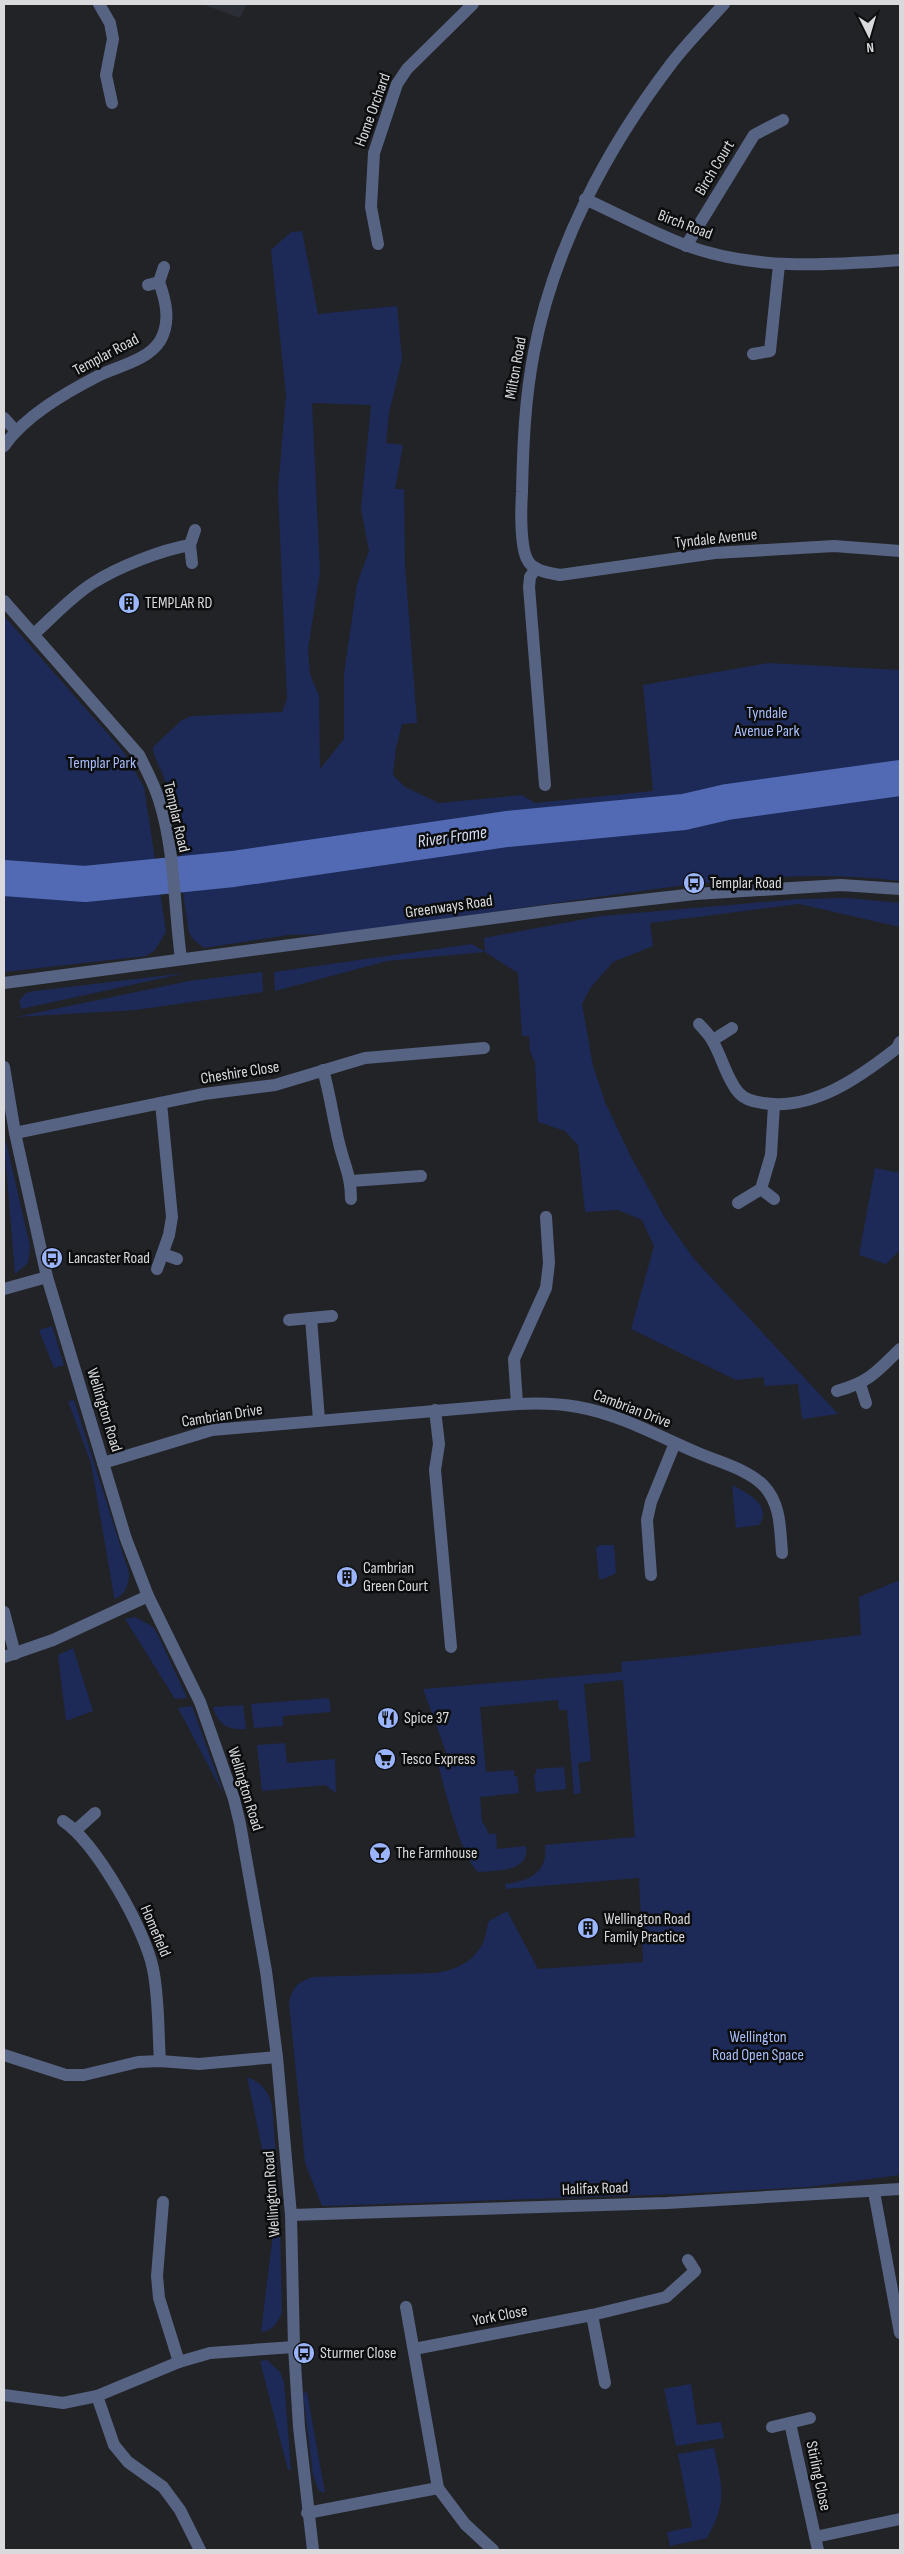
<svg xmlns="http://www.w3.org/2000/svg" width="904" height="2554" font-family="'Sofia Sans Condensed',sans-serif">
  <rect width="100%" height="100%" fill="#222326"/>
  <!-- built -->
  <path fill="#2c2e35" d="M202,4H247L240,18Z"/>
  <!-- green -->
  <g fill="#1d2a58" fill-rule="evenodd">
    <path d="M302,231L318,314L397,306L402,359L389,413L386,443L403,445L395,489H404L405,566L417,723L402,724L396,748L393,775L405,787L439,803L522,795L535,803L653,791L643,685L768,663L900,670V881C800,868 698,883 598,897C511,909 425,922 338,934L288,935L204,948L194,940L189,933L182,886L180,832L176,806L153,752V747L182,720L192,716L282,712L287,699L278,489L286,395L271,250L291,232ZM312,403L371,405L361,509L369,551L357,584L344,674V739L320,769L319,695L310,675L308,649L320,572Z"/>
    <path d="M4,616L123,751L144,787L166,932L154,951L146,956L4,972Z"/>
    <path d="M847,898L900,903V927L799,904L650,923L653,946L613,962L591,987L582,1004L593,1066L605,1102L631,1157L665,1218L694,1259L838,1414L802,1419L798,1384L765,1386L763,1377L736,1380L631,1329L654,1246L642,1220L618,1210L585,1212L578,1145L565,1131L538,1122L535,1062L530,1052L529,1036H522L518,973L485,952L387,961L275,991L274,972L472,944L485,952L484,938L601,916L800,899Z"/>
    <path d="M262,972L263,992L135,1010L16,1017L189,981Z"/>
    <path d="M186,973L21,1009L19,1001L26,993L35,991Z"/>
    <path d="M4,1142H6L30,1246L28,1263L15,1274Z"/>
    <path d="M875,1168L900,1173V1250L886,1264L859,1255Z"/>
    <path d="M52,1326L64,1365L54,1368L39,1330Z"/>
    <path d="M74,1400L129,1573C129,1584 125,1596 114,1599V1596L91,1463L68,1401Z"/>
    <path d="M732,1485C747,1493 773,1505 759,1525L736,1528Z"/>
    <path d="M600,1545H614L616,1573L604,1579H599L596,1548Z"/>
    <path d="M900,1580V2175L809,2187L680,2194L322,2206L305,2163L289,2003C292,1987 298,1982 313,1977L436,1973C456,1970 476,1961 484,1940C487,1934 486,1927 489,1921L507,1911L538,1969L643,1962L639,1878L506,1889L505,1884C530,1881 548,1873 545,1845L635,1837L623,1680L584,1684L591,1761L578,1763L581,1793L574,1794L567,1710H559L558,1700L480,1707L486,1772L514,1770V1776H517L519,1793L480,1797L482,1821L489,1834H496L497,1849L526,1846C530,1873 497,1870 478,1872C459,1853 445,1788 437,1761L447,1755L423,1689L622,1672L621,1662L687,1656L861,1635L859,1597Z"/>
    <path d="M135,1617L152,1626L157,1633L187,1698L175,1699L125,1619Z"/>
    <path d="M73,1648L93,1711L66,1721L58,1655Z"/>
    <path d="M329,1698L331,1712L283,1716V1726L254,1728L251,1704Z"/>
    <path d="M243,1705L246,1729C227,1730 219,1725 213,1707Z"/>
    <path d="M192,1706L224,1795L178,1708Z"/>
    <path d="M285,1743L287,1763L335,1759L336,1793L325,1785L262,1791L257,1745Z"/>
    <path d="M564,1767L566,1789L536,1792L534,1775L536,1774V1769Z"/>
    <path d="M247,2077C262,2083 267,2089 272,2105L280,2204H274Z"/>
    <path d="M280,2225L282,2312C278,2322 273,2331 261,2332L274,2226Z"/>
    <path d="M267,2360L280,2372L284,2382L291,2470H288L260,2361Z"/>
    <path d="M691,2384L697,2425L721,2422L724,2438L676,2446L664,2389Z"/>
    <path d="M307,2392L325,2493L319,2491L313,2475L303,2393Z"/>
    <path d="M714,2448C722,2488 728,2500 707,2538L670,2546L667,2532L692,2527L678,2454Z"/>
  </g>
  <g fill="none" stroke-linecap="round" stroke-linejoin="round">
    <!-- river -->
    <path stroke="#526ab3" stroke-width="36" d="M4,878L85,884L233,869L507,829L684,812L727,802L900,778"/>
    <!-- minor -->
    <g stroke="#576383" stroke-width="12">
      <path d="M99,4L110,23L113,39L106,75L112,103"/>
      <path d="M724,4C706,24 687,43 671,64C607,148 554,247 534,352C525,398 523,445 522,492C521,508 520,545 527,559C532,571 549,573 560,575L715,553L834,546L900,551"/>
      <path d="M585,199C618,214 651,232 685,245C755,271 828,265 900,260"/>
      <path d="M378,244L371,207L374,153L397,84L407,69L473,4"/>
      <path d="M686,246L754,135L783,120"/>
      <path d="M148,285L159,282L164,267"/>
      <path d="M753,354L770,351L779,265"/>
      <path d="M4,418L15,430"/>
      <path d="M4,446C25,416 65,393 98,376C118,366 147,361 160,341C171,322 166,301 159,282"/>
      <path d="M192,563L190,545L195,530"/>
      <path d="M536,568L530,577L529,587L545,785"/>
      <path d="M4,601L139,755C146,769 154,784 159,800C175,850 174,907 181,959"/>
      <path d="M35,633C53,617 72,596 93,583C118,567 161,550 190,545"/>
      <path d="M4,983L554,910L695,894L841,885L900,889"/>
      <path d="M699,1024C704,1030 710,1035 713,1042C722,1057 727,1080 739,1093C745,1100 755,1102 763,1103C813,1111 860,1077 897,1048L900,1042"/>
      <path d="M713,1040L732,1028"/>
      <path d="M4,1067L15,1133L47,1277L126,1539L148,1596L200,1702L234,1799L240,1824L266,1971L277,2057L291,2215L294,2347L299,2427L313,2550"/>
      <path d="M323,1070C330,1094 333,1118 339,1143C344,1165 351,1175 351,1199"/>
      <path d="M15,1133L204,1094L275,1085L365,1058L484,1048"/>
      <path d="M351,1181L421,1176"/>
      <path d="M761,1189L771,1155L774,1105"/>
      <path d="M738,1203L761,1189L774,1199"/>
      <path d="M163,1254L177,1259"/>
      <path d="M157,1269L169,1235L172,1217L161,1103"/>
      <path d="M4,1289L47,1277"/>
      <path d="M311,1318L319,1420"/>
      <path d="M289,1320L332,1316"/>
      <path d="M860,1384L866,1403"/>
      <path d="M837,1391C869,1382 877,1372 900,1349"/>
      <path d="M517,1404L514,1359L546,1288L549,1263L546,1217"/>
      <path d="M435,1410L439,1444L435,1470L451,1647"/>
      <path d="M103,1463L212,1430L517,1404C537,1403 557,1403 578,1407C619,1414 660,1437 698,1453C719,1462 747,1469 763,1485C781,1503 780,1529 782,1553"/>
      <path d="M651,1575L647,1520L651,1502L675,1443"/>
      <path d="M4,1612L15,1654"/>
      <path d="M4,1657L53,1640L148,1596"/>
      <path d="M63,1821C96,1843 145,1929 153,1969C159,1998 158,2031 160,2061"/>
      <path d="M76,1830L95,1813"/>
      <path d="M4,2055L66,2075H84L138,2062L160,2061L199,2064L277,2057"/>
      <path d="M874,2192L900,2333"/>
      <path d="M163,2202L157,2276L159,2298L179,2362"/>
      <path d="M291,2215L667,2203L900,2189"/>
      <path d="M406,2307L438,2488L465,2524L493,2550"/>
      <path d="M592,2315L605,2383"/>
      <path d="M414,2349L592,2315L666,2297L695,2271L688,2260"/>
      <path d="M4,2395L63,2403L97,2396L179,2362L210,2353L294,2347"/>
      <path d="M97,2396L114,2445L128,2462L163,2487L180,2510L200,2550"/>
      <path d="M790,2423L818,2550"/>
      <path d="M772,2427L810,2418"/>
      <path d="M307,2513L438,2488"/>
      <path d="M815,2537L900,2519"/>
    </g>
  </g>
  <!-- icons -->
  <defs>
    <g id="building-disc" transform="scale(1.125)"><circle r="9.5" fill="#9bb5fd" stroke="#0c0d0e"/><path d="M-4-6H4V6H1V3H-1V6H-4ZM-2.5-4.3h1.7v1.8h-1.7ZM.8-4.3h1.7v1.8H.8ZM-2.5-1h1.7V.8h-1.7ZM.8-1h1.7V.8H.8Z" fill="#111"/></g>
    <g id="bus-disc" transform="scale(1.125)"><circle r="9.5" fill="#9bb5fd" stroke="#0c0d0e"/><path d="M-5-6H5V4H4V6H2V4H-2V6H-4V4H-5ZM-3.5-4V0h7V-4ZM-3.5 1.2v1.5H-2V1.2ZM2 1.2v1.5H3.5V1.2Z" fill="#111"/></g>
    <g id="restaurant-disc" transform="scale(1.125)"><circle r="9.5" fill="#9bb5fd" stroke="#0c0d0e"/><path d="M-5-6h1v4h1v-4h1v4h1v-4h1v5L-1.5 .5V6h-2V.5L-5-1ZM5-6V6H3V1.5H1.5Q1.5-4 5-6Z" fill="#111"/></g>
    <g id="supermarket-disc" transform="scale(1.125)"><circle r="9.5" fill="#9bb5fd" stroke="#0c0d0e"/><path d="M-6-5.5h2.5l.6 2H6L4.5 2H-2.5L-4.4-4H-6ZM-1.5 3.2a1.3 1.3 0 1 0 .1 0ZM3 3.2a1.3 1.3 0 1 0 .1 0Z" fill="#111"/></g>
    <g id="bar-disc" transform="scale(1.125)"><circle r="9.5" fill="#9bb5fd" stroke="#0c0d0e"/><path d="M-6-5H6L.8 .8V4.5H3.5V6h-7V4.5H-.8V.8Z" fill="#111"/></g>
  </defs>
  <g fill-rule="evenodd">
    <use href="#building-disc" x="129" y="603"/>
    <use href="#bus-disc" x="694" y="883"/>
    <use href="#bus-disc" x="52" y="1258"/>
    <use href="#building-disc" x="347" y="1577"/>
    <use href="#restaurant-disc" x="388" y="1718"/>
    <use href="#supermarket-disc" x="385" y="1759"/>
    <use href="#bar-disc" x="380" y="1853"/>
    <use href="#building-disc" x="588" y="1928"/>
    <use href="#bus-disc" x="304" y="2353"/>
  </g>
  <g text-anchor="middle" dominant-baseline="central" stroke-width="5" stroke-linejoin="round" paint-order="stroke">
    <!-- street labels -->
    <g font-size="16" fill="#dadadc" stroke="#0c0d0e">
      <text transform="translate(373 110) rotate(-70)">Home Orchard</text>
      <text transform="translate(715 168) rotate(-59)">Birch Court</text>
      <text transform="translate(685 225) rotate(21)">Birch Road</text>
      <text transform="translate(106 355) rotate(-28)">Templar Road</text>
      <text transform="translate(516 368) rotate(-80)">Milton Road</text>
      <text transform="translate(716 539) rotate(-6)">Tyndale Avenue</text>
      <text transform="translate(176 817) rotate(77)">Templar Road</text>
      <text transform="translate(449 907) rotate(-8)">Greenways Road</text>
      <text transform="translate(240 1073) rotate(-9)">Cheshire Close</text>
      <text transform="translate(632 1409) rotate(21)">Cambrian Drive</text>
      <text transform="translate(104 1410) rotate(73)">Wellington Road</text>
      <text transform="translate(222 1416) rotate(-9)">Cambrian Drive</text>
      <text transform="translate(245 1789) rotate(73)">Wellington Road</text>
      <text transform="translate(155 1931) rotate(67)">Homefield</text>
      <text transform="translate(595 2189) rotate(-2)">Halifax Road</text>
      <text transform="translate(272 2194) rotate(-94)">Wellington Road</text>
      <text transform="translate(500 2316) rotate(-11)">York Close</text>
      <text transform="translate(818 2476) rotate(78)">Stirling Close</text>
    </g>
    <!-- poi labels -->
    <g font-size="16" fill="#dadadc" stroke="#0c0d0e" text-anchor="start">
      <text x="145" y="603">TEMPLAR RD</text>
      <text x="710" y="883">Templar Road</text>
      <text x="68" y="1258">Lancaster Road</text>
      <text x="363" y="1568">Cambrian<tspan x="363" dy="18">Green Court</tspan></text>
      <text x="404" y="1718">Spice 37</text>
      <text x="401" y="1759">Tesco Express</text>
      <text x="396" y="1853">The Farmhouse</text>
      <text x="604" y="1919">Wellington Road<tspan x="604" dy="18">Family Practice</tspan></text>
      <text x="320" y="2353">Sturmer Close</text>
    </g>
    <!-- park labels -->
    <g font-size="16" fill="#a7bcf9" stroke="#0c0d0e">
      <text x="767" y="713">Tyndale<tspan x="767" dy="18">Avenue Park</tspan></text>
      <text x="102" y="763">Templar Park</text>
      <text x="758" y="2037">Wellington<tspan x="758" dy="18">Road Open Space</tspan></text>
    </g>
    <!-- water labels -->
    <g font-size="18" font-style="italic" fill="#d4dcf1" stroke="#0c0d0e">
      <text transform="translate(452 837) rotate(-8)">River Frome</text>
    </g>
  </g>
  <!-- border -->
  <rect width="904" height="2554" fill="none" stroke="#dadadc" stroke-width="10"/>
  <!-- north arrow -->
  <g transform="translate(869 35) rotate(175)" stroke="#0c0d0e" stroke-width="4" paint-order="stroke">
  <path d="M0-4L9 19L0 12L-9 19Z" fill="#dadadc"/>
  <text y="-8" font-size="14" font-weight="bold" text-anchor="middle" fill="#dadadc">N</text>
  </g>
</svg>
